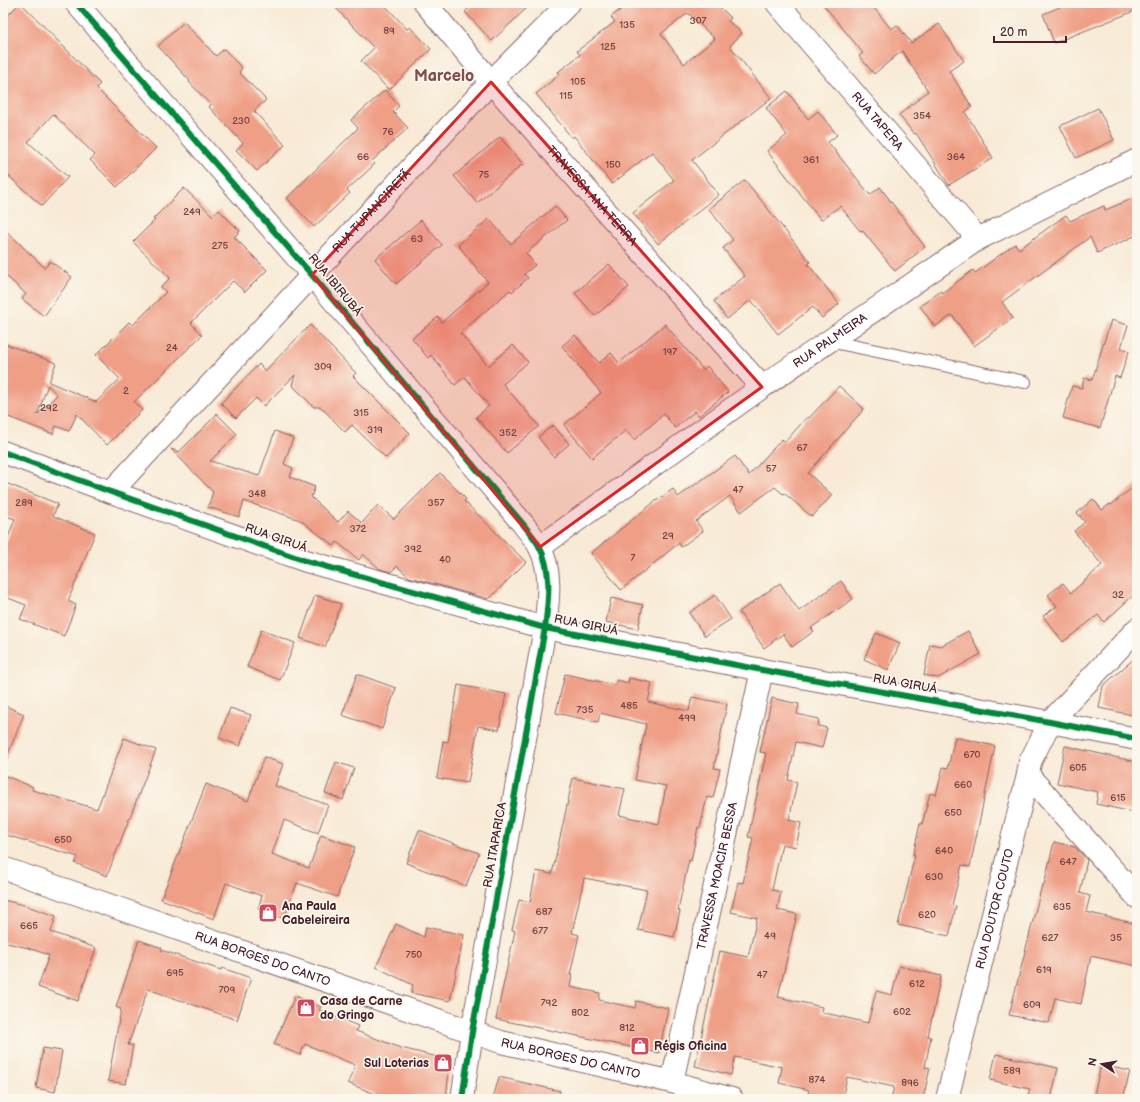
<svg xmlns="http://www.w3.org/2000/svg" width="1140" height="1102" font-family="'Balsamiq Sans',sans-serif">
  <rect width="100%" height="100%" fill="#fbf7ec"/>
  <filter id="ink" filterUnits="userSpaceOnUse"><feTurbulence type="fractalNoise" baseFrequency=".025" numOctaves="2"/><feDisplacementMap in="SourceGraphic" scale="8" xChannelSelector="R" yChannelSelector="G"/><feConvolveMatrix kernelMatrix="1 2 1 2 8 2 1 2 1" color-interpolation-filters="sRGB"/></filter>
  <filter id="wash" filterUnits="userSpaceOnUse"><feTurbulence type="fractalNoise" baseFrequency=".012" numOctaves="4" result="noise"/><feDisplacementMap in="SourceGraphic" scale="16" xChannelSelector="R" yChannelSelector="G"/><feGaussianBlur stdDeviation="0.9" result="paint"/><feColorMatrix in="noise" values="0 0 0 0 0 0 0 0 0 0 0 0 0 0 0 0 0 1.4 0 .05"/><feComposite in="paint" operator="in"/></filter>
  <g filter="url(#wash)">
    <rect width="100%" height="100%" fill="#f8ead6"/>
    <g id="blocks">
      <!-- building -->
      <g fill="#ef9f86" fill-rule="evenodd">
        <path d="M20,3H21L100,84L96,88L156,148L117,187L90,160L95,155L53,114L28,142L68,177L42,206L3,171V20Z"/>
        <path d="M331,3H383L407,29L410,27L431,49L389,90L361,61L374,48Z"/>
        <path d="M474,3H532L492,41L465,12Z"/>
        <path d="M629,3H716L731,18L728,21L742,33L730,46L771,98L692,160L719,195L658,244L633,213L674,180L652,152L612,184L574,136L572,138L536,94L560,74L558,72L580,55L577,51L615,22L611,17ZM688,13L715,39L684,64L661,34Z"/>
        <path d="M822,3H870L891,29L897,25L911,43L939,24L964,61L949,71L972,107L965,112L993,158L949,185L916,133L914,134L899,115L928,91L902,51L874,74L859,56L863,53Z"/>
        <path d="M1070,3H1137V10L1054,43L1043,14Z"/>
        <path d="M184,22L216,56L224,49L242,68L239,72L266,100L254,111L285,145L257,171L236,150L243,143L209,107L211,105L189,82L190,81L158,46Z"/>
        <path d="M385,90L399,106L393,112L408,128L372,161L375,164L347,190L350,193L314,227L287,198L358,128L351,120Z"/>
        <path d="M787,91L808,119L818,111L837,135L828,142L870,195L880,187L925,247L895,271L862,230L860,231L840,206L821,220L767,151L787,135L766,108Z"/>
        <path d="M1098,108L1114,140L1076,158L1060,126Z"/>
        <path d="M500,137L523,164L477,203L454,176Z"/>
        <path d="M745,180L810,262L808,264L839,304L822,318L813,307L778,334L751,300L727,319L714,301L745,276L723,248L733,240L709,209Z"/>
        <path d="M184,188L213,216L219,210L240,231L234,237L267,270L245,292L233,281L191,323L202,335L134,402L142,410L107,445L77,414L69,431L56,426L53,434L3,415V343L56,363L49,382L96,402L120,379L96,355L129,322L133,325L166,292L161,287L170,278L133,242L155,220L153,219ZM48,385L57,395L37,415L46,390Z"/>
        <path d="M1137,197V235L1097,253L1090,237L1002,302L1013,318L974,346L952,315L935,327L920,306L941,291L942,293L973,270L975,273L1015,244L1019,249L1066,215L1070,221L1104,206L1105,210Z"/>
        <path d="M555,206L567,220L526,253L535,265L524,274L528,278L512,292L510,290L460,333L488,366L513,345L528,362L503,384L539,426L507,453L476,417L489,406L465,377L455,385L431,355L428,358L412,338L438,317L442,322L488,282L458,245L489,219L511,244Z"/>
        <path d="M421,220L442,245L396,284L375,259Z"/>
        <path d="M3,228L45,268L50,261L72,277L44,316L22,299L26,294L3,273Z"/>
        <path d="M609,264L629,287L595,316L575,293Z"/>
        <path d="M1111,320L1128,325L1121,348L1129,351L1120,378L1115,376L1100,428L1063,418L1072,386L1082,388L1084,378L1092,380Z"/>
        <path d="M665,324L703,370L707,366L728,392L699,416L695,411L675,428L664,414L634,440L626,430L592,458L564,425L601,393L562,346L575,335L599,363L611,353L619,363Z"/>
        <path d="M310,325L356,373L353,376L410,433L386,458L352,425L345,432L321,407H314L292,385L295,375L264,406L256,398L236,418L221,403L259,364L265,371Z"/>
        <path d="M839,386L864,409L808,473L832,495L812,517L784,493L783,494L775,487L741,512L730,496L696,521L703,531L681,547L679,543L621,590L591,553L653,503L673,489L678,497L735,456L749,475L782,439L785,442L807,417L809,418Z"/>
        <path d="M217,414L237,434L210,461L259,476L275,431L293,438L284,464L293,468L290,477L315,487L311,497L338,522L348,511L362,523L378,505L394,519L440,473L466,499L464,501L526,562L489,599L409,577L397,566L391,572L380,569L363,554L359,560L337,542L334,546L300,520L244,501L239,517L208,507L213,492L171,449L179,452Z"/>
        <path d="M553,425L569,444L554,457L538,437Z"/>
        <path d="M3,482L58,504L53,516L95,533L68,601L76,605L64,636L20,619L26,605L3,596V551L15,519L3,515Z"/>
        <path d="M1137,484V592L1104,622L1098,615L1063,642L1043,616L1057,606L1048,595L1063,583L1071,593L1102,565L1074,531L1085,522L1077,513L1093,499L1102,510L1110,504L1111,505Z"/>
        <path d="M841,581L853,599L811,628L814,631L792,647L783,634L764,648L739,612L780,583L799,611Z"/>
        <path d="M315,595L341,604L325,647L300,638Z"/>
        <path d="M715,595L731,619L705,636L689,613Z"/>
        <path d="M611,598L643,605L638,629L606,622Z"/>
        <path d="M261,630L295,643L280,680L247,667Z"/>
        <path d="M968,631L981,654L938,678L924,675L930,644L941,646Z"/>
        <path d="M876,633L900,643L888,670L864,659Z"/>
        <path d="M1137,656V716L1099,708L1103,686Z"/>
        <path d="M357,674L396,688L382,729L342,715Z"/>
        <path d="M565,674L615,685L617,680L628,683L629,678L652,683L648,702L689,711L692,697L727,704L714,768L720,769L713,798L707,797L700,828L698,827L691,861L689,860L678,910L680,911L674,937L638,930L647,890L584,878L572,933L579,935L570,975H572L570,987L600,993L599,1000L635,1008L636,1001L668,1008L659,1053L496,1019L515,931L512,930L519,900L530,902L536,871L552,874L573,778L625,789L619,815L659,824L666,786L635,780L646,724L600,713L598,722L556,713Z"/>
        <path d="M458,685L506,694L499,730L478,726L468,783L437,778L443,741L448,742Z"/>
        <path d="M772,698L799,704L797,714L819,719L818,726L827,728L822,748L796,742L788,780L797,782L789,820L801,823L796,847L782,844L772,890L781,892L777,910L797,914L778,997L822,1007L821,1012L868,1023L876,991L892,995L899,966L941,976L928,1036L931,1037L925,1067L930,1068L923,1099H891L894,1087L847,1077L842,1099H833L808,1093L809,1090L779,1083L782,1067L735,1057L731,1075L695,1066L720,951L748,957L757,918L731,912L738,882L743,883L753,838L748,837L766,753L760,752Z"/>
        <path d="M3,705L24,714L4,764H3Z"/>
        <path d="M230,708L251,715L240,746L219,738Z"/>
        <path d="M955,737L995,746L970,867L962,865L952,905L956,906L949,936L898,925L915,855H913L920,824H922L930,793L936,795L943,767L948,768Z"/>
        <path d="M124,738L156,750L107,876L75,863L78,857L3,834V775L33,787L32,790L97,809Z"/>
        <path d="M1065,746L1137,762V813L1096,804L1098,792L1057,783Z"/>
        <path d="M264,757L283,764L275,786L328,805L318,833L284,820L272,854L309,868L321,835L355,847L337,897L297,883L284,919L258,909L262,896L226,883L214,919L161,899L206,784L248,801Z"/>
        <path d="M336,762L354,768L343,800L325,793Z"/>
        <path d="M419,830L479,853L466,886L406,863Z"/>
        <path d="M1054,842L1075,847L1087,860L1080,893L1090,896L1086,912L1137,924V966L1091,956L1081,1004L1055,998L1049,1023L1009,1015L1042,885H1044Z"/>
        <path d="M3,900L24,905L56,916L51,932L96,948L78,1001L38,987L49,955L28,948L3,942Z"/>
        <path d="M396,924L424,937L426,927L464,935L450,1001L411,993L413,985L376,967Z"/>
        <path d="M139,940L162,948L161,950L221,970L222,968L251,978L237,1020L148,989L128,1045H133L126,1084L108,1081L121,1009L116,1007Z"/>
        <path d="M295,996L321,1007L319,1010L358,1026L356,1031L401,1048L450,1060L446,1099H374L375,1094L348,1083L355,1065L305,1044L300,1055L274,1044Z"/>
        <path d="M43,1048L62,1051L55,1092L36,1088Z"/>
        <path d="M996,1054L1058,1068L1051,1099H1027L1030,1089L990,1080Z"/>
        <path d="M1101,1065L1130,1071L1123,1099H1093Z"/>
        <path d="M499,1077L560,1091L559,1099H493Z"/>
      </g>
    </g>
  </g>
  <g filter="url(#ink)">
    <use href="#blocks" fill-opacity="0" stroke="#876667" stroke-width="1"/>
    <g fill="none" stroke-linecap="round" stroke-linejoin="round">
      <!-- service casing -->
      <g stroke="#876667" stroke-width="14">
        <path id="service" d="M829,341L1025,382"/>
      </g>
      <!-- minor casing -->
      <g stroke="#876667" stroke-width="24">
        <g id="minor">
          <path d="M76,3L312,275L523,524C528,531 535,538 539,546C553,571 548,602 545,628L472,1032L462,1099"/>
          <path id="s1" d="M425,3L491,82L762,387"/>
          <path id="s2" d="M777,3L978,239"/>
          <path d="M3,452L111,492L306,561L545,628L762,670L1050,722L1137,739"/>
          <path id="s3" d="M111,492L491,82L569,3"/>
          <path id="s4" d="M540,547L762,387L978,239L1137,160"/>
          <path d="M1028,775L1137,897"/>
          <path id="s5" d="M672,1082L762,670"/>
          <path id="s6" d="M947,1099L1028,775L1030,762L1050,722L1137,629"/>
        </g>
      </g>
      <!-- tertiary casing -->
      <g stroke="#876667" stroke-width="24">
        <g id="tertiary">
          <path id="s7" d="M3,868L501,1042L672,1082L732,1099"/>
        </g>
      </g>
      <!-- service -->
      <use href="#service" stroke="#fff" stroke-width="12"/>
      <!-- minor -->
      <use href="#minor" stroke="#fff" stroke-width="22"/>
      <!-- tertiary -->
      <use href="#tertiary" stroke="#fff" stroke-width="22"/>
      <!-- cycleway casing -->
      <g stroke="#fbf7ec" stroke-width="8">
        <g id="cycleway">
          <path d="M76,3L312,275L523,524C528,531 535,538 539,546C553,571 548,602 545,628L472,1032L462,1099"/>
          <path d="M3,452L111,492L306,561L545,628L762,670L1050,722L1137,739"/>
        </g>
      </g>
      <!-- cycleway -->
      <use href="#cycleway" stroke="#00873e" stroke-width="6"/>
    </g>
  </g>
  <!-- marked area -->
  <path fill="#d62828" fill-opacity="0.2" stroke="#d62828" stroke-width="3" stroke-linejoin="round" d="M491,82L762,387L540,547L312,275Z"/>
  <!-- icons -->
  <defs>
    <g id="shop-square" transform="scale(1)"><rect x="-9" y="-9" width="18" height="18" rx="4" fill="#d1495b" stroke="#fbf7ec"/><path d="M-5-2.5h2.3a2.7 3.5 0 0 1 5.4 0H5L5.5 6h-11ZM-1.5-2.5h3a1.5 2.3 0 0 0-3 0Z" fill="#fff"/></g>
  </defs>
  <g fill-rule="evenodd">
    <use href="#shop-square" x="268" y="913"/>
    <use href="#shop-square" x="306" y="1008"/>
    <use href="#shop-square" x="640" y="1046"/>
    <use href="#shop-square" x="443" y="1063"/>
  </g>
  <g text-anchor="middle" dominant-baseline="central" stroke-width="3.5" stroke-linejoin="round" paint-order="stroke">
    <!-- number labels -->
    <g font-size="10" fill="#733f42">
      <text x="698" y="21">307</text>
      <text x="627" y="25">135</text>
      <text x="389" y="31">89</text>
      <text x="608" y="47">125</text>
      <text x="578" y="82">105</text>
      <text x="566" y="96">115</text>
      <text x="922" y="116">354</text>
      <text x="241" y="121">230</text>
      <text x="388" y="132">76</text>
      <text x="363" y="157">66</text>
      <text x="956" y="157">364</text>
      <text x="811" y="160">361</text>
      <text x="613" y="165">150</text>
      <text x="484" y="175">75</text>
      <text x="192" y="212">249</text>
      <text x="417" y="239">63</text>
      <text x="220" y="246">275</text>
      <text x="172" y="348">24</text>
      <text x="670" y="352">197</text>
      <text x="323" y="367">309</text>
      <text x="126" y="391">2</text>
      <text x="49" y="408">292</text>
      <text x="361" y="413">315</text>
      <text x="375" y="430">319</text>
      <text x="508" y="433">352</text>
      <text x="802" y="448">67</text>
      <text x="771" y="469">57</text>
      <text x="738" y="490">47</text>
      <text x="257" y="494">348</text>
      <text x="24" y="503">289</text>
      <text x="436" y="503">357</text>
      <text x="358" y="529">372</text>
      <text x="668" y="536">29</text>
      <text x="413" y="549">392</text>
      <text x="633" y="558">7</text>
      <text x="445" y="560">40</text>
      <text x="1118" y="595">32</text>
      <text x="629" y="706">485</text>
      <text x="585" y="710">735</text>
      <text x="687" y="718">499</text>
      <text x="972" y="755">670</text>
      <text x="1078" y="768">605</text>
      <text x="963" y="785">660</text>
      <text x="1118" y="798">615</text>
      <text x="953" y="813">650</text>
      <text x="63" y="840">650</text>
      <text x="944" y="851">640</text>
      <text x="1068" y="862">647</text>
      <text x="934" y="877">630</text>
      <text x="1062" y="907">635</text>
      <text x="544" y="912">687</text>
      <text x="927" y="915">620</text>
      <text x="29" y="926">665</text>
      <text x="540" y="931">677</text>
      <text x="770" y="936">49</text>
      <text x="1050" y="938">627</text>
      <text x="1116" y="938">35</text>
      <text x="414" y="955">750</text>
      <text x="1044" y="970">619</text>
      <text x="175" y="973">695</text>
      <text x="762" y="975">47</text>
      <text x="917" y="984">612</text>
      <text x="227" y="990">709</text>
      <text x="549" y="1003">792</text>
      <text x="1032" y="1005">609</text>
      <text x="902" y="1012">602</text>
      <text x="580" y="1013">802</text>
      <text x="627" y="1028">812</text>
      <text x="1012" y="1071">589</text>
      <text x="817" y="1080">874</text>
      <text x="910" y="1083">896</text>
    </g>
    <!-- street labels -->
    <g font-size="12" fill="#4a1f2b" stroke="#fbf7ec">
      <text stroke="none"><textPath href="#s2" startOffset="155">RUA TAPERA</textPath></text>
      <text stroke="none"><textPath href="#s1" startOffset="255">TRAVESSA ANA TERRA</textPath></text>
      <text stroke="none"><textPath href="#s3" startOffset="383">RUA TUPANCIRETÃ</textPath></text>
      <text transform="translate(335 285) rotate(50)">RUA IBIRUBÁ</text>
      <text stroke="none"><textPath href="#s4" startOffset="356">RUA PALMEIRA</textPath></text>
      <text transform="translate(276 538) rotate(19)">RUA GIRUÁ</text>
      <text transform="translate(586 625) rotate(11)">RUA GIRUÁ</text>
      <text transform="translate(905 684) rotate(10)">RUA GIRUÁ</text>
      <text transform="translate(495 845) rotate(-80)">RUA ITAPARICA</text>
      <text stroke="none"><textPath href="#s5" startOffset="211">TRAVESSA MOACIR BESSA</textPath></text>
      <text stroke="none"><textPath href="#s6" startOffset="196">RUA DOUTOR COUTO</textPath></text>
      <text stroke="none"><textPath href="#s7" startOffset="275">RUA BORGES DO CANTO</textPath></text>
      <text stroke="none"><textPath href="#s7" startOffset="599">RUA BORGES DO CANTO</textPath></text>
    </g>
    <!-- poi labels -->
    <g font-size="12" font-weight="bold" fill="#4a1f2b" stroke="#fbf7ec" text-anchor="start">
      <text x="282" y="906">Ana Paula<tspan x="282" dy="14">Cabeleireira</tspan></text>
      <text x="320" y="1001">Casa de Carne<tspan x="320" dy="14">do Gringo</tspan></text>
      <text x="654" y="1046">Régis Oficina</text>
      <text x="429" y="1063" text-anchor="end">Sul Loterias</text>
    </g>
    <!-- district labels -->
    <g font-size="16" font-weight="bold" fill="#844c4b" stroke="#fbf7ec">
      <text x="444" y="76">Marcelo</text>
    </g>
  </g>
  <!-- margin -->
  <rect width="1140" height="1102" fill="none" stroke="#fbf7ec" stroke-width="16"/>
  <!-- north arrow -->
  <g transform="translate(1102 1064) rotate(282)" stroke="#fbf7ec" stroke-width="3" paint-order="stroke">
  <path d="M0-3L7 15L0 10L-7 15Z" fill="#4a1f2b"/>
  <text y="-6" font-size="11" font-weight="bold" text-anchor="middle" fill="#4a1f2b">N</text>
  </g>
  <!-- scale -->
  <path d="M994 36v6h72v-6" fill="none" stroke="#4a1f2b" stroke-width="2"/>
  <text x="1000" y="36" font-size="12" fill="#4a1f2b" stroke="#fbf7ec" stroke-width="3" paint-order="stroke">20 m</text>
</svg>
